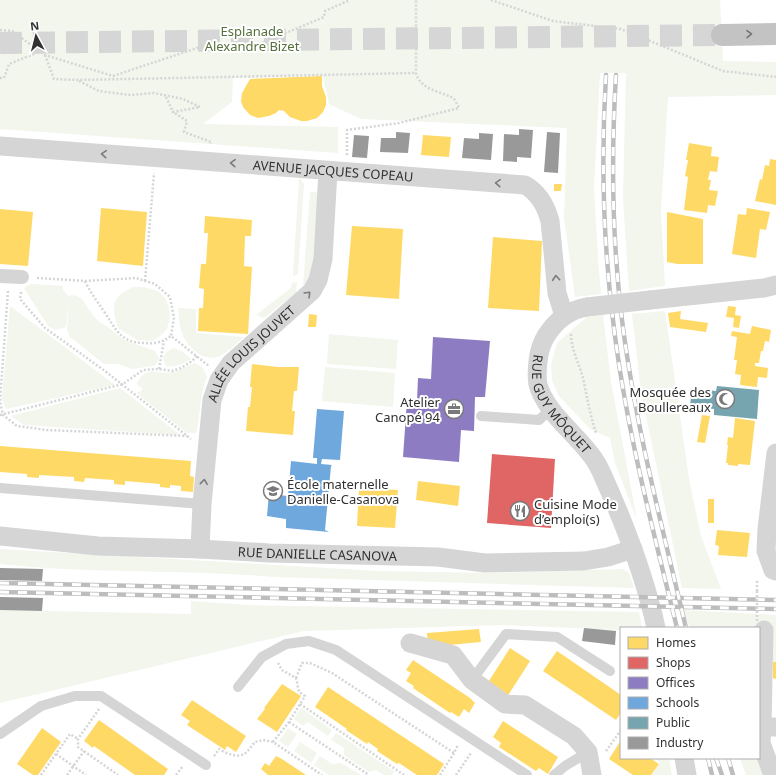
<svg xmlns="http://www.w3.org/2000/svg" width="776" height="775" font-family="'Noto Sans',sans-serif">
  <rect width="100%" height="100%" fill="#fff"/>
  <!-- green -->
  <g fill="#f2f6ed">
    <path d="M0,0H720L723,61L776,62V95L668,97L661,212L665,286L629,291L623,198L626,73H600L594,188L598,259L601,294L575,297L564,218L567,128L361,119L329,104L323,76L233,78L232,102L203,124L338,127V153L0,129Z"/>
    <path d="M299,178L304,184L298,274L293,276Z"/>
    <path d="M310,192H320L313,266L309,280L303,286Z"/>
    <path d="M297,282L296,293L264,318L256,315L291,288L292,283Z"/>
    <path d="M31,284L63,286V290L69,297L70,295L77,296L83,300L89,310L98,321L108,327L124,340L155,351L159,358L157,363L153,366L132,369L118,364H104L70,337L67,330L69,303L66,327L55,330L48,326L24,288Z"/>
    <path d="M133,287C141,287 149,287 157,291C170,297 173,319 166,330C163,334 157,338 153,341L137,340L118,328C112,307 110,297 133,287Z"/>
    <path d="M10,306L115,385L6,409L2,399Z"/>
    <path d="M178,308L196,309V333L244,337C236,344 227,353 217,357C201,361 187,346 182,333C179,325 179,316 178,308Z"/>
    <path d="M665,311L689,479L701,536L721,589L682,588L641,392L632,314Z"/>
    <path d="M603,315L611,382L637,520L615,463L610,438L590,429L558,395L552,380L551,364L557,343L587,317Z"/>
    <path d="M329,334L398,340L396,369L327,364Z"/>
    <path d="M174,348L183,352L191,359C183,364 176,367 166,366L163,358L166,352Z"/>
    <path d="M195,363L203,368L207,377C199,395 201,414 196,433H187L139,395L137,393L139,391L140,392L143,388L138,386L137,383C147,364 159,376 174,372C181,370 188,365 195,363Z"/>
    <path d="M325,367L395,373L393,407L322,401Z"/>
    <path d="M120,388L180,435L24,425L11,416Z"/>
    <path d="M0,549L379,571L490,573L623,569L629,573L634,588L274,577C183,569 91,574 0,564Z"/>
    <path d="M191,601L247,605L639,612L642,628H621V630L501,625L304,631L0,703V610L191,614Z"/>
    <path d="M682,610L776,615V662L759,661V628H690Z"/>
    <path d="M301,708L332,730L328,736L308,722L303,726L294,719Z"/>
    <path d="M288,728L297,734L288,747L279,741Z"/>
    <path d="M336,733L394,771L392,775H384L376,770L369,772L344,755V748L331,740Z"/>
    <path d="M300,742L317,753L311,763L294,751Z"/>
    <path d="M320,756L332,764L341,763L361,775H329L314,765Z"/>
    <path d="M654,758H669L672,775H652L660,762Z"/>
    <path d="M740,758H759L766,775H746Z"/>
  </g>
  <!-- homes -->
  <g fill="#ffd966">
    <path d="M322,76V86L326,97V105L323,112L317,118L307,121H301L290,117L284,111L279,110L276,113L269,116L258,118L250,115L243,107L241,101L242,93L250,79Z"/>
    <path d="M423,135L451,137L449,157L421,155Z"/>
    <path d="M689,143L712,147L711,156L719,157L717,172L710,171L708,180H711L709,190L718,191L715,206L708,205L707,213L684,210L688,177L685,176L688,160H686Z"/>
    <path d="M770,159L776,160V205L755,201L760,179L762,180L765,165L769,166Z"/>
    <path d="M554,184H562L561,191H554Z"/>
    <path d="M101,208L147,212L143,266L97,261Z"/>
    <path d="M747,208L770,212L766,230L760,229L756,258L732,254L738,214L746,215Z"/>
    <path d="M0,209L33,212L28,266L0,264Z"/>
    <path d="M667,212L703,219V264H677L667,262Z"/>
    <path d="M205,216L252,220L251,236H245L244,266L252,267L248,334L198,331L199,308H203L204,289L199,288L201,264H206L208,233H204Z"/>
    <path d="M352,226L403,229L399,299L346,295Z"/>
    <path d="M493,237L542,241L539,311L488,308Z"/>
    <path d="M728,306L736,307L735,315L741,316L739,328L733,327L734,318L726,317Z"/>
    <path d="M681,311L680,319L708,323L706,332L670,327L668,313Z"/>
    <path d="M309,314L317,315L316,327H308Z"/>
    <path d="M752,326L771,330L769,342L765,341L763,351H761L759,363H755V366L768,368L767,378L758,377L757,387L740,385L741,375L735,374L737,360H734L737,337L731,336L732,331L750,334Z"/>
    <path d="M252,364L278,367H299L297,391H294L292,411H295L293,435L246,431L248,407H250L252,387H250Z"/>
    <path d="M702,415L710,416L705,443L697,442Z"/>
    <path d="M735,418L755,421L750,465L738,464V466L728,465V463H726L728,445H727L728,437L733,438Z"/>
    <path d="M0,446L191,461L190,476L194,477L193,492L181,491V486L170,485V488L160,487V484L125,481V485L114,484V480L85,478L84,482L74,481V477L39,475V478L27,477V474L0,472Z"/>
    <path d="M418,481L460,486L458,506L416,500Z"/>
    <path d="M359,488L398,490L395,528L357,526Z"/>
    <rect x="708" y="499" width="6" height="24"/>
    <path d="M717,530L750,533L747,557L718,555L719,546L715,545Z"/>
    <path d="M479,629L481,642L428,647L427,633Z"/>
    <path d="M510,648L530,661L507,697L487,684Z"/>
    <path d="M557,651L621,695V713L616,720L543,671Z"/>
    <path d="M413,660L470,698L475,703L469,713L464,709L459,717L451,712L450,713L413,688L414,686L406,681L411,673L406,670Z"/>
    <path d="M773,662H776V679L773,678Z"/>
    <path d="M282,684L301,696L277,732L257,719L265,709L264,708Z"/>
    <path d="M328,687L444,764L437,775H417L399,763L397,764L377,751L378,749L368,742L367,744L346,730L347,729L315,707Z"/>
    <path d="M192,700L246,736L236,752L227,746L225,750L187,725L190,721L181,715Z"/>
    <path d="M99,720L168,769L164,775H135L94,746L93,748L84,741Z"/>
    <path d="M503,721L558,757L548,774L539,768L536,771L499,747L501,743L493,737Z"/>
    <path d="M42,728L61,742L38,775H33L17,764Z"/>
    <path d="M621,740V758H650L659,764L651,775H633L609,759Z"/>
    <path d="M276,756L282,759L306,775H268L261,769L265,763L269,766Z"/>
  </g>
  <!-- shops -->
  <path fill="#e06666" d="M492,454L555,459L551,528L487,523Z"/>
  <!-- offices -->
  <path fill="#8e7cc3" d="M433,337L490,341L485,397H475L474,431L461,430L459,462L403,457L407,400L417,401L418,378L431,379Z"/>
  <!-- schools -->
  <path fill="#6fa8dc" d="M317,409L344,411L340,460L322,459L321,464L332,465L331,466L325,530L329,532L286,528V519L267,516L269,494L288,496L291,461L317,464V458H313Z"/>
  <!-- public -->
  <path fill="#76a5af" d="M717,386L759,390L757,419L714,415V409L690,406L692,388L716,391Z"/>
  <!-- industry -->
  <g fill="#999">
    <path d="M519,129L533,130L531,158L517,157V162L503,161L504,134L519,135Z"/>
    <path d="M396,132L410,133L408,153L380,152L381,138H396Z"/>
    <path d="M547,132L560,133L558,173L544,172Z"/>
    <path d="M479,133L493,134L491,160L462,158L464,138L479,139Z"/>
    <path d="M354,135L369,136L367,158L352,157Z"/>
    <path d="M0,568L43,569L42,581L0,580Z"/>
    <path d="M0,597L43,598L42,611L0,610Z"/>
    <path d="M584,628L616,631L615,645L582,641Z"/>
  </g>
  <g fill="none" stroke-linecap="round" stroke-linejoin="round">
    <!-- motorway-tunnel -->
    <path stroke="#d6d6d6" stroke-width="22" stroke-dasharray="22 11" stroke-linecap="butt" d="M0,43L722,35"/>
    <!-- path -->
    <g stroke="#d5d5d5" stroke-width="2.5" stroke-dasharray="2 2" stroke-linecap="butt">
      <path d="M491,0L553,21L621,29L723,71L776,77"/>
      <path d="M0,30L12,31L45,55L113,76L209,44L250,48L324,17L325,11L350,0"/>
      <path d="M45,55L54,79L78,80L416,73"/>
      <path d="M0,78H4L9,64L39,52"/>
      <path d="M79,81L99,91L131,95L154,93L183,99L200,107L173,112L187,121L184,132L211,142V144"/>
      <path d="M166,97L173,112"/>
      <path d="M347,155V130L399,123L459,108L455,100L451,97C438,91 420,89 416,73V0"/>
      <path d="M37,278L85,281L136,278L155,284L170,297L174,318L171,336L209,366"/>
      <path d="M85,281C90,292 97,301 103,310C116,329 120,343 145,343C155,344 163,342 171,336"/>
      <path d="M145,281L154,173"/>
      <path d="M8,291L0,401L3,415L17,426L47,430L187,436"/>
      <path d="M21,292L20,299L45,328L105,371L191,439"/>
      <path d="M571,334C571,349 579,363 583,378C587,397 590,414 596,433"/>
      <path d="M159,369L164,341"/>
      <path d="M0,415L123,384L143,370L159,369L172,371L181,368L192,361L197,356"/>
      <path d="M757,591V579"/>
      <path d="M296,678L302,663H310L332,673L454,753L458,745"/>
      <path d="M300,704L404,775"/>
      <path d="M99,709L78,739V747L118,775"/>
      <path d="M289,722L369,775"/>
      <path d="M273,742L289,722L305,696L299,692L296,678L282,670L278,663"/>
      <path d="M606,751L621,730"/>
      <path d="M56,754L86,775"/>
      <path d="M214,756L219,749C225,753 237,758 244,754C248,752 252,745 255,742L263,740L273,742L322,775"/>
      <path d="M41,775L70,734L78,739"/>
      <path d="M67,775L84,751"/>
      <path d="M176,775L183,766"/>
      <path d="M440,775L454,753"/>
      <path d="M456,775L471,753"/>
    </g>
    <!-- service -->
    <g stroke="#d5d5d5" stroke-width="10">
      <path d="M481,416L539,420L551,409"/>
      <path d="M0,488L202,504"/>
      <path d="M472,680L506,634L557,637L610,671"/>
      <path d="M238,687L262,657L286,644L309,641L336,650L527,775"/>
      <path d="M0,734L41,706L75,696H101L206,765"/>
      <path d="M554,775L565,766L588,752"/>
    </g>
    <!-- pedestrian -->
    <path stroke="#d5d5d5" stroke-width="14" d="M0,276L22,277"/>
    <!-- minor -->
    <g stroke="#d5d5d5" stroke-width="19">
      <path id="s1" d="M0,146L525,185C539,193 546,206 550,221L557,293L564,316"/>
      <path d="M650,300L764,288L776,285"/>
      <path id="s2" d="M587,307C569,310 556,320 546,336C541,344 539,352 538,361C537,370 536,380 539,388C549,415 575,433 591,455C596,461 600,469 603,476C625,525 645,576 656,628"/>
      <path d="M776,453L767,529L766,551L773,570L776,571"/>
      <path id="s3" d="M0,536L98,546L200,549L269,553L438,557L485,563L584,561L608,557L633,549"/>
      <path id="s4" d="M200,549L202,504L212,400L219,380L231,363L312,291L318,280L323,259L328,171"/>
      <path d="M764,630L762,727H776"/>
      <path d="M410,643L453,655L472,680L505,704L525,705L574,736L588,752L592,775"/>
      <path d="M762,727L761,743L773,775"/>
      <path d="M684,758L687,775"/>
    </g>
    <!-- motorway -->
    <path stroke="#c3c3c3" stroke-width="22" d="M722,35L776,34"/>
    <!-- rail casing -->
    <g stroke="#bdbdbd" stroke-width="4.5">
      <g id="rail">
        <path d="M606,75C601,157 603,239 613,320C625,424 652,526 677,628"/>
        <path d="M616,75C611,157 612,239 622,320C635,424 662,526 686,628"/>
        <path d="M0,583L776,600"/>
        <path d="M0,592L776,609"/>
        <path d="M708,758L712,775"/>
        <path d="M716,758L722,775"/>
        <path d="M728,758L733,775"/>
      </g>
    </g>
    <!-- rail -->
    <use href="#rail" stroke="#fff" stroke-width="3" stroke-dasharray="9" stroke-linecap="butt"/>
    <!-- path-bridge -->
    <path stroke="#d5d5d5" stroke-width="2.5" stroke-dasharray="2 2" stroke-linecap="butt" d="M757,621V591"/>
    <!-- minor-bridge -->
    <path stroke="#d5d5d5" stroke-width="19" d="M587,307L650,300"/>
  </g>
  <!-- one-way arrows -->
  <defs><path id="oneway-chevron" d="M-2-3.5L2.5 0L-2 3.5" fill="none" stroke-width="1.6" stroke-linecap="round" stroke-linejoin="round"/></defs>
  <use stroke="#737373" href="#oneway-chevron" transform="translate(749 34) rotate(-1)"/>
  <g stroke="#7b7b7b">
    <use href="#oneway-chevron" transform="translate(104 154) rotate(-176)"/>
    <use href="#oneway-chevron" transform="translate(233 163) rotate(-176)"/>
    <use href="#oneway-chevron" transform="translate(498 183) rotate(-176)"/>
    <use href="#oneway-chevron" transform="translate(556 278) rotate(-95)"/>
    <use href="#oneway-chevron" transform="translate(308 294) rotate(-45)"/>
    <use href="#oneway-chevron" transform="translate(204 482) rotate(-84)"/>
  </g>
  <!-- icons -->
  <defs>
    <g id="mosque-ring" transform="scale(1)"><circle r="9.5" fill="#fff" stroke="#797979" stroke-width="1.5"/><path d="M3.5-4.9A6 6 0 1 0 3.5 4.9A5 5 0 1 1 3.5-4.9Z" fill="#797979"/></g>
    <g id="office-ring" transform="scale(1)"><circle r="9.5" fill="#fff" stroke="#797979" stroke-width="1.5"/><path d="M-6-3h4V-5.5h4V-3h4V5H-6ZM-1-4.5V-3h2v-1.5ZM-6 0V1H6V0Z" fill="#797979"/></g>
    <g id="school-ring" transform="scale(1)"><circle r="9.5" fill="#fff" stroke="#797979" stroke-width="1.5"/><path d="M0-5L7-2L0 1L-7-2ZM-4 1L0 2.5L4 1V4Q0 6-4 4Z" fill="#797979"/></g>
    <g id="restaurant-ring" transform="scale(1)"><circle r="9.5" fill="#fff" stroke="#797979" stroke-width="1.5"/><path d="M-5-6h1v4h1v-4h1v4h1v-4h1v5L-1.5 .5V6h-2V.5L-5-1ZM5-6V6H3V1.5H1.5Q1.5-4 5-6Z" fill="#797979"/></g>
  </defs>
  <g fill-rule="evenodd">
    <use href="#mosque-ring" x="725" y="399"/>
    <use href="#office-ring" x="454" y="409"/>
    <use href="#school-ring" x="273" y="491"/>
    <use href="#restaurant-ring" x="520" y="511"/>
  </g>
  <g text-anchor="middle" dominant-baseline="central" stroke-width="4" stroke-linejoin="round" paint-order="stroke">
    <!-- park labels -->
    <g font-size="13" fill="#55703a" stroke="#fff">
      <text x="252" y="31">Esplanade<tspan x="252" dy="15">Alexandre Bizet</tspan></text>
    </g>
    <!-- street labels -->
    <g font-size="13" fill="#313131" stroke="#fff">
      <text stroke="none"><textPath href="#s1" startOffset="334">AVENUE JACQUES COPEAU</textPath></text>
      <text stroke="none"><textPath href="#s4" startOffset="211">ALLÉE LOUIS JOUVET</textPath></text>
      <text stroke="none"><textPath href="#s2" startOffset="129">RUE GUY MÔQUET</textPath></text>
      <text stroke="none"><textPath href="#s3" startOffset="318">RUE DANIELLE CASANOVA</textPath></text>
    </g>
    <!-- poi labels -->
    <g font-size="13" fill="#313131" stroke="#fff" text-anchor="end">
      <text x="711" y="392">Mosquée des<tspan x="711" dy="15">Boullereaux</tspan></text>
      <text x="440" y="402">Atelier<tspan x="440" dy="15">Canopé 94</tspan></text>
      <text x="287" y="484" text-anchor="start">École maternelle<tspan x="287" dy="15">Danielle-Casanova</tspan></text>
      <text x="534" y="504" text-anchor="start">Cuisine Mode<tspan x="534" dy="15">d’emploi(s)</tspan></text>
    </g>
  </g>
  <!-- legend -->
  <rect x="620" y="627" width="140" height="132" fill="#ffffff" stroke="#adadad"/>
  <rect x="628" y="637" width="20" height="12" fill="#ffd966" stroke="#adadad"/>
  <text x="656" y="647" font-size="12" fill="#313131">Homes</text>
  <rect x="628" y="657" width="20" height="12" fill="#e06666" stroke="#adadad"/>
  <text x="656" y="667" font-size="12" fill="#313131">Shops</text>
  <rect x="628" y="677" width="20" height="12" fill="#8e7cc3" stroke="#adadad"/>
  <text x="656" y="687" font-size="12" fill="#313131">Offices</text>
  <rect x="628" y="697" width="20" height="12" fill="#6fa8dc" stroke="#adadad"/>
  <text x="656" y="707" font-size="12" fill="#313131">Schools</text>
  <rect x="628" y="717" width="20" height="12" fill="#76a5af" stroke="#adadad"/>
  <text x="656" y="727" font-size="12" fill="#313131">Public</text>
  <rect x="628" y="737" width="20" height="12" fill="#999999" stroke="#adadad"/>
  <text x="656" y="747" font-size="12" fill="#313131">Industry</text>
  <!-- north arrow -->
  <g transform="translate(36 36) rotate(353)" stroke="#ffffff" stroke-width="3" paint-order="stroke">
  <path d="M0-3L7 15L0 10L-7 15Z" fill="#313131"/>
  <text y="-6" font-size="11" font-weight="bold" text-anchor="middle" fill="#313131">N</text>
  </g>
</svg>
